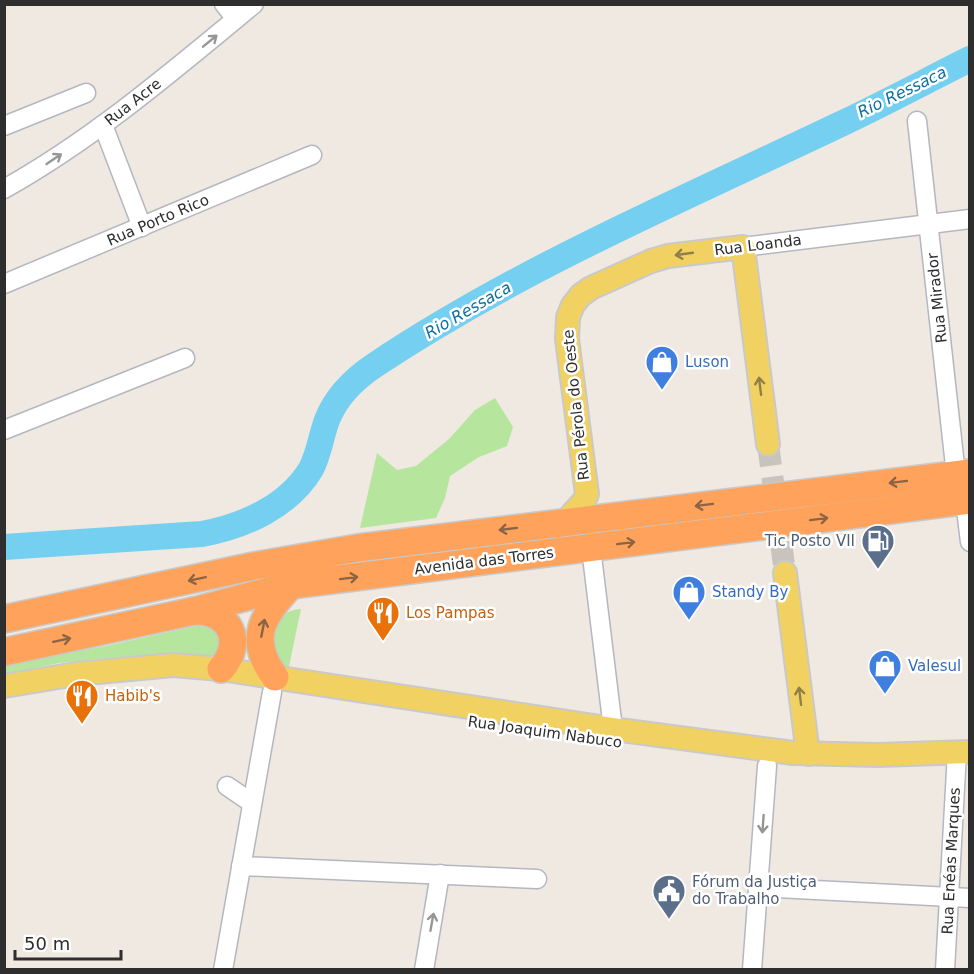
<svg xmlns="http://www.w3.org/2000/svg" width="974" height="974" font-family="'DejaVu Sans',sans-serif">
  <rect width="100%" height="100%" fill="#efe9e1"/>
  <!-- green -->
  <g fill="#b6e59e">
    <path d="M495,398L513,427L507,446L479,457L450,476L445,498L436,518L360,528L377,453L397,470L416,466L449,439L475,410Z"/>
    <path d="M301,609L288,671L279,665L270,632C278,619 284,610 301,609Z"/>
    <path d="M200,625L209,626L219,634L220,646L213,657L106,658L59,663L5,674V663L106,646Z"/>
  </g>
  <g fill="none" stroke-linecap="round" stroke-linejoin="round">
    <!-- river -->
    <path stroke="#75cff0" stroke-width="26" d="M4,547L202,534C244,526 288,507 311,469C319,454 321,436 327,420C336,397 354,379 375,365C522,267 686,198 845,122C887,102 928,80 970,59"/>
    <!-- major-tunnel -->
    <path stroke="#c8c4bd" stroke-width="22" stroke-dasharray="22 11" stroke-linecap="butt" d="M768,444L785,573"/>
    <!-- minor casing -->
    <g stroke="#b4b7c1" stroke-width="21">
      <g id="minor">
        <path d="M224,4L236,19"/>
        <path d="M917,121L956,475"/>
        <path d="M103,125L142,227"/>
        <path d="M4,126L86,93"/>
        <path d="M4,189C95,138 174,70 254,4"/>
        <path d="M743,247L970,219"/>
        <path d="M4,284L312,155"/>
        <path d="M4,430L185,358"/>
        <path d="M965,501L970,542"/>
        <path d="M591,548L613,729"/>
        <path d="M227,786L252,803"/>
        <path d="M241,866L537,879"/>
        <path d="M758,887L970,898"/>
        <path d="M223,970L272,692"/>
        <path d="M424,970L440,874"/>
        <path d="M752,970L767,766"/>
        <path d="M945,970L957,752"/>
      </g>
    </g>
    <!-- major casing -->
    <g stroke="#c9c9c9" stroke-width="26">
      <g id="major">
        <path d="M566,521L584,501L587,494L567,339L568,317L573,305L581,295L591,288L651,261L668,256L743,247L768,444"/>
        <path d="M785,573L808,754"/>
        <path d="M4,686L76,674L173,665L221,669L613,729L793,753L878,755L970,752"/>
      </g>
    </g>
    <!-- highway casing -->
    <g stroke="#c9c9c9" stroke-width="30">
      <g id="highway">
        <path d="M194,611C230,610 245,642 221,669"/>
        <path d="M4,619L254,566L358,548L970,473"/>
        <path d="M4,652L194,611L291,585L970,500"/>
        <path d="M275,677C247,640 262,615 291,585"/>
      </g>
    </g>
    <!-- minor -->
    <use href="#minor" stroke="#fff" stroke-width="18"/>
    <!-- major -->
    <use href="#major" stroke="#f2d163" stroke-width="22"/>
    <!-- highway -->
    <use href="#highway" stroke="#ffa35c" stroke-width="27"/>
  </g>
  <!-- one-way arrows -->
  <defs><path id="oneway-shaft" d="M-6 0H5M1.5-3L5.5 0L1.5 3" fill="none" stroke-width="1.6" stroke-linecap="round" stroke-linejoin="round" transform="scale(1.5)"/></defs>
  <g stroke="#969696">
    <use href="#oneway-shaft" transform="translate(210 41) rotate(-39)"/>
    <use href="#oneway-shaft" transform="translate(54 159) rotate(-34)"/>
    <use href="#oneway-shaft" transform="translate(763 824) rotate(94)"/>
    <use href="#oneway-shaft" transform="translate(432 922) rotate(-80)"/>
  </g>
  <g stroke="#908048">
    <use href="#oneway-shaft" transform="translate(684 254) rotate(172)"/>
    <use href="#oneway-shaft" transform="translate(760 386) rotate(-97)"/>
    <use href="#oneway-shaft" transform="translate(800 696) rotate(-97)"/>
  </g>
  <g stroke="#8c6343">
    <use href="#oneway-shaft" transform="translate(898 482) rotate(173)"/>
    <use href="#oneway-shaft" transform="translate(704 505) rotate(173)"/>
    <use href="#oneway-shaft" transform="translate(819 519) rotate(-7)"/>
    <use href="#oneway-shaft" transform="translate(508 529) rotate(173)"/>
    <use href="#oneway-shaft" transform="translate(626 543) rotate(-7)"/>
    <use href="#oneway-shaft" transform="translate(349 578) rotate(-7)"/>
    <use href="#oneway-shaft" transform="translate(197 579) rotate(168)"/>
    <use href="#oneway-shaft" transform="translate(263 628) rotate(-79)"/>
    <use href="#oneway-shaft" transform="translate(62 640) rotate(-12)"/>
  </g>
  <!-- icons -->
  <defs>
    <g id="shop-pin" transform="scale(1.725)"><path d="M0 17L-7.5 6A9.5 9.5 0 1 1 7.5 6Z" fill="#3f7fe0" stroke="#fff"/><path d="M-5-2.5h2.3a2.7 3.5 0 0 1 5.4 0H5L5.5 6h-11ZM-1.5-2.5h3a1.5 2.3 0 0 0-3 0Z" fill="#fff"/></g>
    <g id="fuel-pin" transform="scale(1.725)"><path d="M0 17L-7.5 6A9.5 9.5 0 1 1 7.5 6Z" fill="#5c6f8a" stroke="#fff"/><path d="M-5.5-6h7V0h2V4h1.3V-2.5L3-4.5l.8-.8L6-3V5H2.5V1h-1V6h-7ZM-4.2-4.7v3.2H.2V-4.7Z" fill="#fff"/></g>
    <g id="restaurant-pin" transform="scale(1.725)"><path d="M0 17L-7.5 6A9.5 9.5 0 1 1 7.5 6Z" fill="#e8710a" stroke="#fff"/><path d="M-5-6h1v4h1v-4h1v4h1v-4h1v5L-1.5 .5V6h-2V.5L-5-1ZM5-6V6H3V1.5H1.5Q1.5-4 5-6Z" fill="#fff"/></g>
    <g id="civic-pin" transform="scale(1.725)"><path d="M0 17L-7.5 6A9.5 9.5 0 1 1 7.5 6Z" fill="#5c6f8a" stroke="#fff"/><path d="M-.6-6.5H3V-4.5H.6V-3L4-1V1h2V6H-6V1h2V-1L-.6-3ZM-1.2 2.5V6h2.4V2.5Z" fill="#fff"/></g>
  </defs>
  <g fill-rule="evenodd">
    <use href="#shop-pin" x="662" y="362"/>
    <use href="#fuel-pin" x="878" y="541"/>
    <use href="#shop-pin" x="689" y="592"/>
    <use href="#restaurant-pin" x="383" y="613"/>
    <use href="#shop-pin" x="885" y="666"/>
    <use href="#restaurant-pin" x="82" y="696"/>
    <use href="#civic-pin" x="669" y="891"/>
  </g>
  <g text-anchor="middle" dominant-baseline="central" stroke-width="5" stroke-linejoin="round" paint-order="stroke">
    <!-- street labels -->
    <g font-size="15" fill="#2e2e2e" stroke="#fff">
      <text transform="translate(133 102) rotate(-38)">Rua Acre</text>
      <text transform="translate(158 220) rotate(-23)">Rua Porto Rico</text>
      <text transform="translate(758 245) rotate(-7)">Rua Loanda</text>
      <text transform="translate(937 298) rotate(-96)">Rua Mirador</text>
      <text transform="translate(576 405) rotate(-96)">Rua Pérola do Oeste</text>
      <text transform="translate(484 561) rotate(-7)">Avenida das Torres</text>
      <text transform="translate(545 732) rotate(8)">Rua Joaquim Nabuco</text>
      <text transform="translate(951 861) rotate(-87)">Rua Enéas Marques</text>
    </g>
    <!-- shop labels -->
    <g font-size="15" fill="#366cbe" stroke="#fff" text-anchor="start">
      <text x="685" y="362">Luson</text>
      <text x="712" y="592">Standy By</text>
      <text x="908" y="666">Valesul</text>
    </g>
    <!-- service labels -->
    <g font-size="15" fill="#4e5e75" stroke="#fff" text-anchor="end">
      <text x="855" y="541">Tic Posto VII</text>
      <text x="692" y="882" text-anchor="start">Fórum da Justiça<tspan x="692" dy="17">do Trabalho</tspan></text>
    </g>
    <!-- food labels -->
    <g font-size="15" fill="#c56008" stroke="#fff" text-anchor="start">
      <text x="406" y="613">Los Pampas</text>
      <text x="105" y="696">Habib's</text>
    </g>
    <!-- water labels -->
    <g font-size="16" font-style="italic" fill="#0d6fa3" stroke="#fff">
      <text transform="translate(902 92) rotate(-26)">Rio Ressaca</text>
      <text transform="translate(468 310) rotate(-30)">Rio Ressaca</text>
    </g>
  </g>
  <!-- border -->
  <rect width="974" height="974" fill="none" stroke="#2e2e2e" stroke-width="12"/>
  <!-- scale -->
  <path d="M15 950v9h106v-9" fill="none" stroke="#2e2e2e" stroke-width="3"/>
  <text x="24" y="950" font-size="18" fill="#2e2e2e" stroke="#ffffff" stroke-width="4.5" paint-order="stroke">50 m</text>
</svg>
